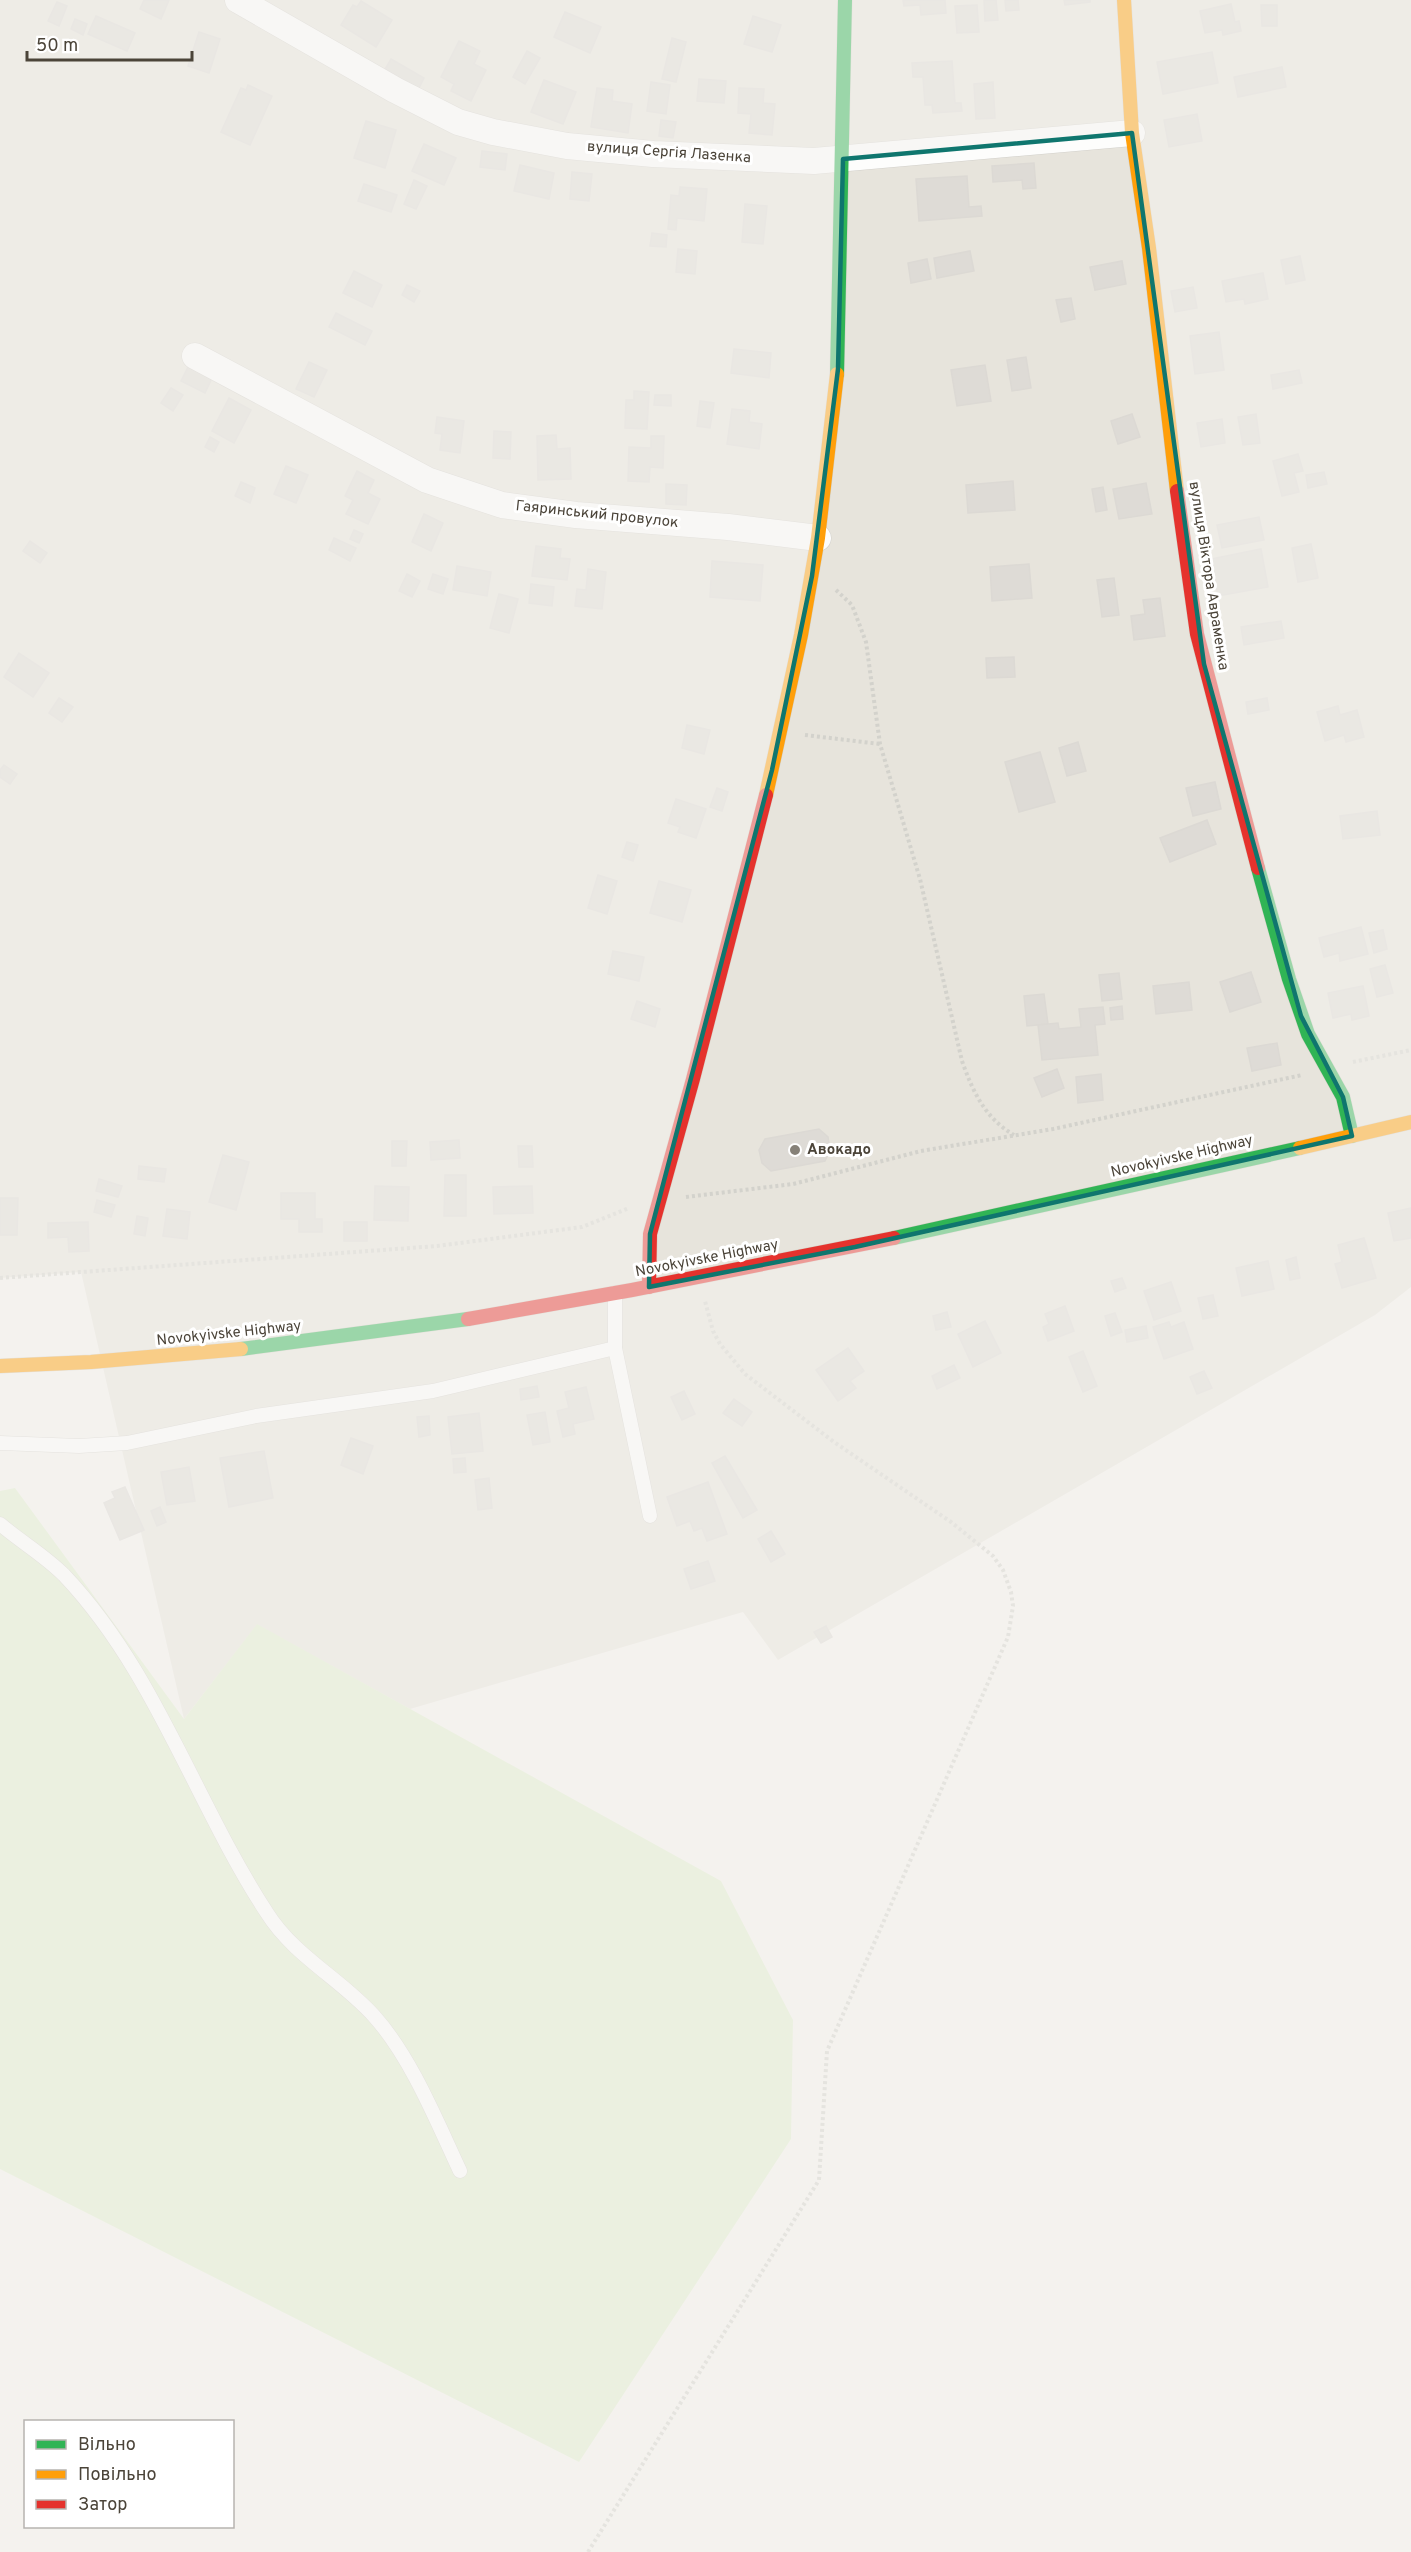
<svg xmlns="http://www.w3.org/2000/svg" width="1411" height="2552" font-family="Overpass,sans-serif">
  <rect width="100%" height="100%" fill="#f4f2ee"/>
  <!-- residential -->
  <path fill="#e7e4dc" d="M0,0H1411V1287L1375,1315L778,1660L743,1612L410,1709L257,1625L184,1719L81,1272L0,1278Z"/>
  <!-- green -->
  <path fill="#e1eecf" d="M15,1488L184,1719L257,1624L721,1881L793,2020L791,2139L579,2462L0,2169V1491Z"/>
  <!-- building -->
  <g fill="#dedbd6" stroke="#dcd9d4" stroke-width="1.5">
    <path d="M144,0H169L161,19L140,9Z"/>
    <path d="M903,0H945L946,13L921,15L920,5L904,6Z"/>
    <path d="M984,0H996L998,20L985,21Z"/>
    <path d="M1005,0H1018L1019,10L1006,11Z"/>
    <path d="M1064,0H1090V2L1065,5Z"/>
    <path d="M361,1L392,20L376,47L341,25L353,5L357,7Z"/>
    <path d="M57,2L67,6L59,26L48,21Z"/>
    <path d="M1231,4L1235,22L1239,21L1241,31L1223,35L1222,30L1205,33L1200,11Z"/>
    <path d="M977,5L979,32L957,33L955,6Z"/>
    <path d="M1261,5H1277V26H1262Z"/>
    <path d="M565,12L601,27L590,53L554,37Z"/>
    <path d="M96,16L135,33L127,51L88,34Z"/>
    <path d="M753,16L781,25L772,52L744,44Z"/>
    <path d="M75,19L87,24L83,35L71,29Z"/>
    <path d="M199,32L220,39L209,73L188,66Z"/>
    <path d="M672,38L686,42L676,82L662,79Z"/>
    <path d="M459,41L480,51L474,64L486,70L471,101L451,91L454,84L441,77Z"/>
    <path d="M527,51L540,58L525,84L513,77Z"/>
    <path d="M1212,52L1218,83L1163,94L1157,62Z"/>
    <path d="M391,59L424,78L418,90L384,71Z"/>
    <path d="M952,61L955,103H961L962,111L933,113L932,105H925L923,77H913L912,63Z"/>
    <path d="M1282,67L1286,87L1238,97L1234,77Z"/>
    <path d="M699,79L726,81L724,103L697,101Z"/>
    <path d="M544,80L576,92L563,124L531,112Z"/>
    <path d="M651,82L670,85L666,114L647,111Z"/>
    <path d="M993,82L995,118L976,119L974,84Z"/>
    <path d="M248,85L272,96L250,145L221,132L241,88L246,90Z"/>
    <path d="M597,88L613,90L612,101L632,104L628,133L591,127Z"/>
    <path d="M739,88L764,89L763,103L775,104L772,135L749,133L751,114L738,113Z"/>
    <path d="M1197,114L1202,141L1169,147L1164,120Z"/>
    <path d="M661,120L676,122L673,138L659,136Z"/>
    <path d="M366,121L396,130L385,168L354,158Z"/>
    <path d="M424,144L456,158L444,185L412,171Z"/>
    <path d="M482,151L507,154L505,170L480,167Z"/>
    <path d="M1034,163L1036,188L1023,189L1022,180L993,182L992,166Z"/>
    <path d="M520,165L554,173L549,199L514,191Z"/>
    <path d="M572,172L592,174L589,201L570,199Z"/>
    <path d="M967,176L969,207L981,206L982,216L919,221L916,179Z"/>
    <path d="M414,180L427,186L416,209L404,204Z"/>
    <path d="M364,184L397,195L391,212L358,201Z"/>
    <path d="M680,187L707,189L704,221L677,218L676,230L668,229L671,195L679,196Z"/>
    <path d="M745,204L767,206L763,244L742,242Z"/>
    <path d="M652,233L667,235L666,247L650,246Z"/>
    <path d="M678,249L697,251L695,274L676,272Z"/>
    <path d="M970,251L974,271L937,278L934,258Z"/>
    <path d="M1300,256L1305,280L1286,284L1281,260Z"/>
    <path d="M927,259L931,279L911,283L908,263Z"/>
    <path d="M1122,261L1126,284L1095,290L1090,267Z"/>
    <path d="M354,271L382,285L372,307L343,293Z"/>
    <path d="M1263,273L1268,299L1245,304L1244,299L1226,302L1222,281Z"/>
    <path d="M407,285L420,291L414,302L402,295Z"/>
    <path d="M1193,287L1197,308L1175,312L1171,291Z"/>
    <path d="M1071,298L1075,319L1061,322L1056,300Z"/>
    <path d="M336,313L372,331L365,345L329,327Z"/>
    <path d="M1219,332L1224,370L1195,374L1190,336Z"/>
    <path d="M734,349L771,353L769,378L731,373Z"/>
    <path d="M1026,357L1031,388L1012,391L1007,360Z"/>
    <path d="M309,362L327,370L314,397L296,389Z"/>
    <path d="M985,365L991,401L957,406L951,370Z"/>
    <path d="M188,367L212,378L205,393L181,381Z"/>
    <path d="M1299,370L1302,383L1273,389L1271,375Z"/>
    <path d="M171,388L183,395L173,411L161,403Z"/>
    <path d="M634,391L649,392L647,429L625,428L626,400H634Z"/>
    <path d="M655,395H671V406L654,405Z"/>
    <path d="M229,398L251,410L234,443L212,431Z"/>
    <path d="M700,401L714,403L710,428L697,426Z"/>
    <path d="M732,409L750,411L749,422L762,424L759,449L727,444Z"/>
    <path d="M1132,414L1140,437L1118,444L1111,421Z"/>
    <path d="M1256,414L1260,443L1243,445L1238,417Z"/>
    <path d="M437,417L464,421L460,453L440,450L442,434L435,433Z"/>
    <path d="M1222,419L1225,443L1201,447L1197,423Z"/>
    <path d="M494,431L511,432L510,459L493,458Z"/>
    <path d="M556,435L557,449L570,448L571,479L538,480L537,436Z"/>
    <path d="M651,436H664L663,468L650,467L649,482L628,481L629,447L651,448Z"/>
    <path d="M210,437L219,442L214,452L205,447Z"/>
    <path d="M1298,454L1303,471L1294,473L1299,492L1282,496L1273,461Z"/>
    <path d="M286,466L308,475L296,503L274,494Z"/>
    <path d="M357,471L374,480L368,493L380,499L368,524L346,514L353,500L345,496Z"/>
    <path d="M1324,472L1327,484L1308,488L1306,475Z"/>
    <path d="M1013,481L1015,510L968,513L966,485Z"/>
    <path d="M241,482L255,488L250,503L235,496Z"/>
    <path d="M1146,483L1152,514L1119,519L1113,489Z"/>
    <path d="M666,484L687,485L686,505L666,504Z"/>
    <path d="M1103,487L1107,510L1096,512L1092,489Z"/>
    <path d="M424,514L443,523L431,551L412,542Z"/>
    <path d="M1259,517L1264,540L1222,548L1217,525Z"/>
    <path d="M354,530L363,534L359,543L350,539Z"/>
    <path d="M334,538L356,548L350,561L329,550Z"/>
    <path d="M30,541L47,553L40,563L23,551Z"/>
    <path d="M1311,544L1318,578L1298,582L1292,548Z"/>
    <path d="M536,546L561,549L560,558L570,559L567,580L532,576Z"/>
    <path d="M1261,549L1268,587L1218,596L1211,559Z"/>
    <path d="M712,561L763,565L760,601L710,597Z"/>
    <path d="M1029,564L1032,598L992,601L990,567Z"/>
    <path d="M457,566L491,572L487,596L453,590Z"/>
    <path d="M588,569L606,572L602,609L575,606L577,589L586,590Z"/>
    <path d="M407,574L420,581L412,597L399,591Z"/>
    <path d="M433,574L448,579L443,594L428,589Z"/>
    <path d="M1114,578L1119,615L1102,617L1097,580Z"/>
    <path d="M531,584L554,587L552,606L529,603Z"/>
    <path d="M499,594L518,599L509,633L490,628Z"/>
    <path d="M1160,598L1165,636L1134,640L1131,616L1145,614L1143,600Z"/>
    <path d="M1281,621L1284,638L1244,645L1241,627Z"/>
    <path d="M19,653L49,673L33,697L4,677Z"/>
    <path d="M1014,657L1015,677L987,678L986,658Z"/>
    <path d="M59,698L73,707L62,722L49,713Z"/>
    <path d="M1267,698L1269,710L1248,714L1246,702Z"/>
    <path d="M1338,706L1340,715L1357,710L1364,737L1346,742L1344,735L1325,741L1317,712Z"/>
    <path d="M687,725L710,730L704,754L682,748Z"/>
    <path d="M1078,742L1086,771L1067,776L1059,748Z"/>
    <path d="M1040,752L1055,802L1019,812L1005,762Z"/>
    <path d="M4,765L17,774L10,784L0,777V770Z"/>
    <path d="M1215,782L1221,809L1193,816L1186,788Z"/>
    <path d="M717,788L728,792L722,811L710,807Z"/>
    <path d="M676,799L706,809L696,838L678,832L680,827L668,823Z"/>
    <path d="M1377,811L1380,835L1343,839L1340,816Z"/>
    <path d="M1207,820L1216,844L1170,862L1160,838Z"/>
    <path d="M627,842L638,845L633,861L622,857Z"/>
    <path d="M598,875L617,881L607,914L588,908Z"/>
    <path d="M659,881L691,890L682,922L650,913Z"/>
    <path d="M1361,927L1368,954L1340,961L1339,953L1324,957L1319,938Z"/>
    <path d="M1383,930L1387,949L1374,953L1369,933Z"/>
    <path d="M613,951L644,957L639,981L608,974Z"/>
    <path d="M1385,965L1393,993L1377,997L1370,969Z"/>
    <path d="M1251,972L1261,1002L1230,1012L1220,982Z"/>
    <path d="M1119,973L1122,999L1102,1001L1099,975Z"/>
    <path d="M1189,982L1192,1010L1156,1014L1153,986Z"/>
    <path d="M1363,986L1369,1016L1352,1020L1351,1014L1333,1018L1328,993Z"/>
    <path d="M1044,994L1048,1024L1027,1026L1024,996Z"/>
    <path d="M637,1001L660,1009L655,1027L631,1019Z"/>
    <path d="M1122,1006L1123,1019L1111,1020L1110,1008Z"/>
    <path d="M1103,1007L1105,1024L1095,1025L1098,1055L1042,1060L1038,1025L1058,1023L1059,1029L1081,1027L1079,1009Z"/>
    <path d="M1277,1043L1281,1065L1252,1071L1247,1048Z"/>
    <path d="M1057,1069L1064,1088L1042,1097L1034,1078Z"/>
    <path d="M1101,1074L1103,1100L1078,1103L1076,1077Z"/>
    <path d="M819,1129L828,1137L830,1150L825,1161L771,1171L762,1163L759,1150L765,1139Z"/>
    <path d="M459,1140L460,1158L431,1160L430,1142Z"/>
    <path d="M392,1141H407L406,1166H392Z"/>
    <path d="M518,1146H532L533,1167H519Z"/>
    <path d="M223,1155L249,1162L236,1210L209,1202Z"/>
    <path d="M139,1166L166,1169L164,1182L138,1179Z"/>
    <path d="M445,1175H466V1216H444Z"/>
    <path d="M99,1179L122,1186L118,1197L96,1191Z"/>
    <path d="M375,1186L409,1187L408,1221L374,1220Z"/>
    <path d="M532,1186L533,1213L494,1214L493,1187Z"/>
    <path d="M281,1193H315V1219H322V1232H299V1219H281Z"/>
    <path d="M0,1198H18L17,1235H0Z"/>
    <path d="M97,1200L115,1205L111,1217L94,1212Z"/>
    <path d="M1411,1208V1238L1394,1241L1388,1213Z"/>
    <path d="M167,1209L190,1212L187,1239L163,1236Z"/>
    <path d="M137,1216L148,1218L145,1236L134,1234Z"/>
    <path d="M88,1222L89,1251L69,1252L68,1237L48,1238V1223Z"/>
    <rect x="344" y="1222" width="23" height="19"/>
    <path d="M1364,1238L1376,1278L1342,1288L1335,1264L1342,1262L1338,1245Z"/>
    <path d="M1296,1257L1300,1278L1290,1280L1286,1260Z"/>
    <path d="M1268,1261L1274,1289L1242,1296L1236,1268Z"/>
    <path d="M1122,1278L1126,1288L1115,1292L1111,1281Z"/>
    <path d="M1171,1282L1181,1311L1154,1320L1144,1291Z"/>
    <path d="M1213,1295L1218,1316L1203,1319L1198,1298Z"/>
    <path d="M1065,1306L1074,1331L1048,1341L1043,1327L1049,1324L1045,1314Z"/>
    <path d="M947,1312L951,1327L936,1330L933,1316Z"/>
    <path d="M1115,1313L1122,1332L1111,1336L1105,1316Z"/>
    <path d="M985,1321L1001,1353L973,1367L958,1334Z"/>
    <path d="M1169,1322L1171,1327L1184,1322L1193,1349L1164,1359L1153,1327Z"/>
    <path d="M1146,1326L1148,1338L1127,1342L1125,1330Z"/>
    <path d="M848,1348L864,1371L850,1381L856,1388L838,1401L816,1370Z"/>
    <path d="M1083,1351L1097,1386L1083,1392L1069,1357Z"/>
    <path d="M954,1365L960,1378L937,1389L932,1376Z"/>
    <path d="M1204,1371L1212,1388L1197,1394L1190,1377Z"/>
    <path d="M537,1386L539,1397L521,1400L520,1389Z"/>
    <path d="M586,1387L594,1419L573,1424L575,1434L563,1437L557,1411L569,1408L565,1392Z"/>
    <path d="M684,1391L695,1414L682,1420L671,1397Z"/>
    <path d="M734,1399L752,1412L742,1426L723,1413Z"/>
    <path d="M545,1412L550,1442L533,1445L527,1415Z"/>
    <path d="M479,1413L483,1451L452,1454L448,1417Z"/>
    <path d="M429,1416L430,1435L419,1437L417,1417Z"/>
    <path d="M351,1438L373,1446L363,1474L341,1465Z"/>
    <path d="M264,1451L273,1498L229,1507L220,1458Z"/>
    <path d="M725,1456L757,1510L743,1518L712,1463Z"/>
    <path d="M465,1458L466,1472L454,1473L453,1459Z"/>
    <path d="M189,1467L195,1501L167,1505L161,1472Z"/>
    <path d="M489,1478L492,1508L478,1510L475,1480Z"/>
    <path d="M708,1482L727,1534L707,1541L702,1528L694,1531L690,1521L677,1526L667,1497Z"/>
    <path d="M125,1487L144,1530L120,1540L104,1503L115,1498L112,1492Z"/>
    <path d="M160,1507L166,1522L157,1526L151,1511Z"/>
    <path d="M771,1531L785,1554L771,1562L758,1539Z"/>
    <path d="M708,1561L715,1581L691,1589L684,1569Z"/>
    <path d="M826,1626L832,1637L821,1643L814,1632Z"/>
  </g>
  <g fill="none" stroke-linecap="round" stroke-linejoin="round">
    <!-- lane casing -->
    <g stroke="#d2d0cb" stroke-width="15">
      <g id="lane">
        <path d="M615,1293V1348L650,1516"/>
        <path d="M0,1443L79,1446L127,1443L256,1416L433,1391L615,1348"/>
        <path d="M0,1524C21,1542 44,1555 64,1575C156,1672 195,1803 267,1913C294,1956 341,1979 374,2016C411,2057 437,2122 460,2171"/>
      </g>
    </g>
    <!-- street casing -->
    <g stroke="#d2d0cb" stroke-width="27">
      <g id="street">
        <path d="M238,0L395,90L458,122L493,132L567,146L653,154L814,161L1132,133"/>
        <path d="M195,356L427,480L502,505L576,515L728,527L818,538"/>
      </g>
    </g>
    <!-- fast casing -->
    <g stroke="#d3cfc5" stroke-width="15">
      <g id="fast">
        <path d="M837,374L845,0"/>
        <path d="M1258,868L1289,979L1308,1034L1343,1097L1352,1136"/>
        <path d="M894,1238L1300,1148"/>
        <path d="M241,1349L468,1319"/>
      </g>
    </g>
    <!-- slow casing -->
    <g stroke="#d3cfc5" stroke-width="15">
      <g id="slow">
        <path d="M1124,0L1132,133L1149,248L1177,491"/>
        <path d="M766,795L801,635L818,538L837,374"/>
        <path d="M1300,1148L1411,1122"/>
        <path d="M0,1366L91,1362L241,1349"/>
      </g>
    </g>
    <!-- jam casing -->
    <g stroke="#d3cfc5" stroke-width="15">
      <g id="jam">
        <path d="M1177,491L1197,634L1258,868"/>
        <path d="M649,1287L650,1234L693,1079L766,795"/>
        <path d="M468,1319L632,1290L894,1238"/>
      </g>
    </g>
    <!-- path -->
    <g stroke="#d3d2cc" stroke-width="4" stroke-dasharray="3 3" stroke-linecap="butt">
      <path d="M836,590L852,605L866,642L880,744L920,879L962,1061C973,1092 985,1118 1014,1135"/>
      <path d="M805,735L880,744"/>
      <path d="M1353,1062L1411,1050"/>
      <path d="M686,1197L793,1184L921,1151L1053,1129L1302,1075"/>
      <path d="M0,1278L437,1246L582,1227L629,1208"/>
      <path d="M588,2552L819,2180L827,2051L1008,1637L1013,1606L1011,1592L1003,1570L993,1556L951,1522L834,1442L745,1374L720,1344L713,1331L705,1301"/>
    </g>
    <!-- lane -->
    <use href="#lane" stroke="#fdfdfc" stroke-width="14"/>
    <!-- street -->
    <use href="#street" stroke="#fdfdfc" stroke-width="26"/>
    <!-- fast -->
    <use href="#fast" stroke="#30b455" stroke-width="14"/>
    <!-- slow -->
    <use href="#slow" stroke="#ff9f0a" stroke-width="14"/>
    <!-- jam -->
    <use href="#jam" stroke="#e5322d" stroke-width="14"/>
  </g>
  <!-- marked area -->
  <path d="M0 0H1411V2552H0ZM1132,133L1204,664L1301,1016L1343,1097L1352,1136L855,1247L649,1287L650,1234L772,770L812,576L838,369L843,159Z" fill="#f4f2ee" fill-opacity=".55" fill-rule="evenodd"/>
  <path fill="none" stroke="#0f766e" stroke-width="4.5" stroke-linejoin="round" d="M1132,133L1204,664L1301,1016L1343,1097L1352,1136L855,1247L649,1287L650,1234L772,770L812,576L838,369L843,159Z"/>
  <!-- markers -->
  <circle fill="#868178" stroke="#fff" stroke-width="2" cx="795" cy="1150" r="6"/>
  <g text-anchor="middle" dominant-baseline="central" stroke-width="6" stroke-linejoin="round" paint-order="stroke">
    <!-- street labels -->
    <g font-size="15" fill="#4b4439" stroke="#fff">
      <text transform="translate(669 153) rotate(4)">вулиця Сергія Лазенка</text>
      <text transform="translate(597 515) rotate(6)">Гаяринський провулок</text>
      <text transform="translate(1208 576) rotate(81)">вулиця Віктора Авраменка</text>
      <text transform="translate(1182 1157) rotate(-13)">Novokyivske Highway</text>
      <text transform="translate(707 1259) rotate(-11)">Novokyivske Highway</text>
      <text transform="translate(229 1334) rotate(-6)">Novokyivske Highway</text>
    </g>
    <!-- poi labels -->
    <g font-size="15" font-weight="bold" fill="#4b4439" stroke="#fff" text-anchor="start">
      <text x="807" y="1150">Авокадо</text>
    </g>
  </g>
  <!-- legend -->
  <rect x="24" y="2420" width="210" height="108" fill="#ffffff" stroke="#b7b4b0" stroke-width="1.5"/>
  <rect x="36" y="2440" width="30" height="9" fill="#30b455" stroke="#b7b4b0" stroke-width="1.5"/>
  <text x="78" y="2450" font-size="18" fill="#4b4439">Вільно</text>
  <rect x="36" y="2470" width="30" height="9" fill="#ff9f0a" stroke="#b7b4b0" stroke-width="1.5"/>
  <text x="78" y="2480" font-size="18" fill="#4b4439">Повільно</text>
  <rect x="36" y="2500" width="30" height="9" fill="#e5322d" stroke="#b7b4b0" stroke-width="1.5"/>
  <text x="78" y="2510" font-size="18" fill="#4b4439">Затор</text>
  <!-- scale -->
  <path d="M27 51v9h165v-9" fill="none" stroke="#4b4439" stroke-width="3"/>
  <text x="36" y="51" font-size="18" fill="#4b4439" stroke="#ffffff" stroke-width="4.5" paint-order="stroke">50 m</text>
</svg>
